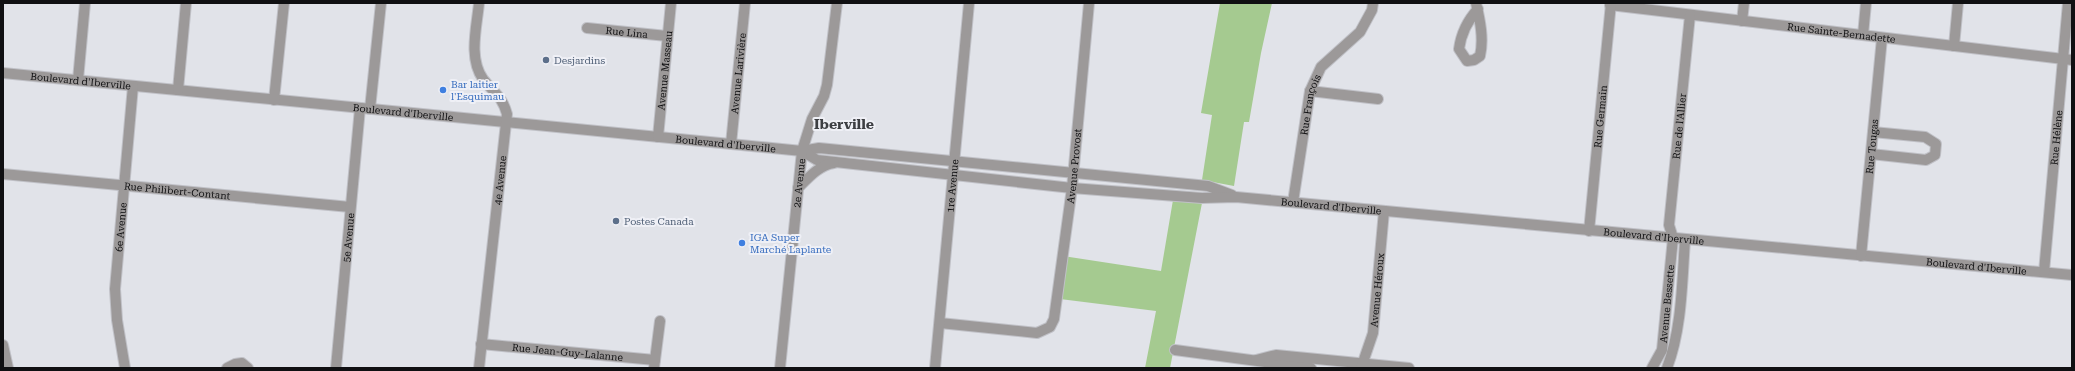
<svg xmlns="http://www.w3.org/2000/svg" width="2075" height="371" font-family="'Roboto Serif',serif">
  <rect width="100%" height="100%" fill="#e1e3e9"/>
  <!-- green -->
  <g fill="#a5ca90">
    <path d="M1220,3H1272L1261,53L1249,122H1244L1234,186L1202,180L1212,115L1201,113Z"/>
    <path d="M1173,200L1202,203L1170,368H1145L1156,311L1060,299L1063,256L1161,271Z"/>
  </g>
  <g fill="none" stroke-linecap="round" stroke-linejoin="round">
    <!-- minor casing -->
    <g stroke="#c0c1c7" stroke-width="12">
      <g id="minor">
        <path d="M1476,3C1480,20 1484,39 1480,56L1474,60L1467,61L1459,49C1461,34 1467,21 1478,9"/>
        <path id="s1" d="M1610,5L2072,60"/>
        <path d="M1742,21L1744,3"/>
        <path id="s2" d="M587,28L667,36"/>
        <path d="M1863,35L1866,3"/>
        <path d="M1954,46L1958,3"/>
        <path id="s3" d="M3,73L802,151L819,148L1208,186L1232,195"/>
        <path d="M78,80L85,3"/>
        <path d="M178,90L186,3"/>
        <path d="M1310,91L1378,99"/>
        <path d="M274,100L284,3"/>
        <path d="M370,109L381,3"/>
        <path id="s4" d="M658,137L671,3"/>
        <path id="s5" d="M731,144L745,3"/>
        <path id="s6" d="M802,151L817,160L1072,188L1202,198L1236,197L2072,275"/>
        <path d="M1871,154L1926,160L1935,155L1936,144L1925,137L1873,132"/>
        <path id="s7" d="M3,174L350,207"/>
        <path d="M798,188C808,178 819,165 834,163"/>
        <path id="s8" d="M1293,202L1310,91L1321,67L1360,32L1372,10L1373,3"/>
        <path id="s9" d="M1589,231L1611,3"/>
        <path id="s10" d="M1861,256L1882,38"/>
        <path id="s11" d="M2044,272L2068,3"/>
        <path id="s12" d="M940,323L1037,333L1050,327L1054,319L1072,188L1089,3"/>
        <path id="s13" d="M481,344L655,360"/>
        <path d="M3,345L8,368"/>
        <path d="M1175,350L1311,368"/>
        <path d="M1256,360L1276,355L1409,368"/>
        <path id="s14" d="M125,368L117,320L115,289L133,86"/>
        <path d="M227,368L235,364L242,363L248,368"/>
        <path id="s15" d="M336,368L360,108"/>
        <path id="s16" d="M479,368L507,114C502,96 494,93 483,79C468,58 477,26 479,3"/>
        <path d="M654,368L660,321"/>
        <path id="s17" d="M780,368L802,151L812,119L824,96L827,85L837,3"/>
        <path id="s18" d="M935,368L969,3"/>
        <path id="s19" d="M1361,368L1373,333L1384,211"/>
        <path id="s20" d="M1652,368L1662,350L1673,238L1669,225L1690,15"/>
        <path d="M1667,368C1682,329 1682,282 1685,240"/>
      </g>
    </g>
    <!-- minor -->
    <use href="#minor" stroke="#9c9999" stroke-width="10"/>
  </g>
  <!-- markers -->
  <g fill="#5c6f8a" stroke="#eff0f6" stroke-width="1.5">
    <circle cx="546" cy="60" r="4"/>
    <circle cx="616" cy="221" r="4"/>
  </g>
  <g fill="#3f7fe0" stroke="#eff0f6" stroke-width="1.5">
    <circle cx="443" cy="90" r="4"/>
    <circle cx="742" cy="243" r="4"/>
  </g>
  <g text-anchor="middle" dominant-baseline="central" stroke-width="4" stroke-linejoin="round" paint-order="stroke">
    <!-- street labels -->
    <g font-size="10" fill="#101012" stroke="#eff0f6">
      <text stroke="none"><textPath href="#s2" startOffset="40">Rue Lina</textPath></text>
      <text stroke="none"><textPath href="#s1" startOffset="233">Rue Sainte-Bernadette</textPath></text>
      <text stroke="none"><textPath href="#s4" startOffset="67">Avenue Masseau</textPath></text>
      <text stroke="none"><textPath href="#s5" startOffset="71">Avenue Larivière</textPath></text>
      <text stroke="none"><textPath href="#s3" startOffset="78">Boulevard d'Iberville</textPath></text>
      <text stroke="none"><textPath href="#s8" startOffset="99">Rue François</textPath></text>
      <text stroke="none"><textPath href="#s3" startOffset="402">Boulevard d'Iberville</textPath></text>
      <text stroke="none"><textPath href="#s9" startOffset="115">Rue Germain</textPath></text>
      <text stroke="none"><textPath href="#s20" startOffset="246">Rue de l'Allier</textPath></text>
      <text stroke="none"><textPath href="#s11" startOffset="135">Rue Hélène</textPath></text>
      <text stroke="none"><textPath href="#s3" startOffset="726">Boulevard d'Iberville</textPath></text>
      <text stroke="none"><textPath href="#s10" startOffset="110">Rue Tougas</textPath></text>
      <text stroke="none"><textPath href="#s12" startOffset="275">Avenue Provost</textPath></text>
      <text stroke="none"><textPath href="#s16" startOffset="189">4e Avenue</textPath></text>
      <text stroke="none"><textPath href="#s17" startOffset="186">2e Avenue</textPath></text>
      <text stroke="none"><textPath href="#s18" startOffset="183">1re Avenue</textPath></text>
      <text stroke="none"><textPath href="#s7" startOffset="175">Rue Philibert-Contant</textPath></text>
      <text stroke="none"><textPath href="#s6" startOffset="534">Boulevard d'Iberville</textPath></text>
      <text stroke="none"><textPath href="#s14" startOffset="142">6e Avenue</textPath></text>
      <text stroke="none"><textPath href="#s6" startOffset="858">Boulevard d'Iberville</textPath></text>
      <text stroke="none"><textPath href="#s15" startOffset="131">5e Avenue</textPath></text>
      <text stroke="none"><textPath href="#s6" startOffset="1182">Boulevard d'Iberville</textPath></text>
      <text stroke="none"><textPath href="#s19" startOffset="80">Avenue Héroux</textPath></text>
      <text stroke="none"><textPath href="#s20" startOffset="67">Avenue Bessette</textPath></text>
      <text stroke="none"><textPath href="#s13" startOffset="87">Rue Jean-Guy-Lalanne</textPath></text>
    </g>
    <!-- service labels -->
    <g font-size="10" fill="#4e5e75" stroke="#eff0f6" text-anchor="start">
      <text x="554" y="60">Desjardins</text>
      <text x="624" y="221">Postes Canada</text>
    </g>
    <!-- shop labels -->
    <g font-size="10" fill="#366cbe" stroke="#eff0f6" text-anchor="start">
      <text x="451" y="84">Bar laitier<tspan x="451" dy="12">l'Esquimau</tspan></text>
      <text x="750" y="237">IGA Super<tspan x="750" dy="12">Marché Laplante</tspan></text>
    </g>
    <!-- district labels -->
    <g font-size="14" font-weight="bold" fill="#3d3f43" stroke="#eff0f6">
      <text x="844" y="124">Iberville</text>
    </g>
  </g>
  <!-- border -->
  <rect width="2075" height="371" fill="none" stroke="#101012" stroke-width="8"/>
</svg>
